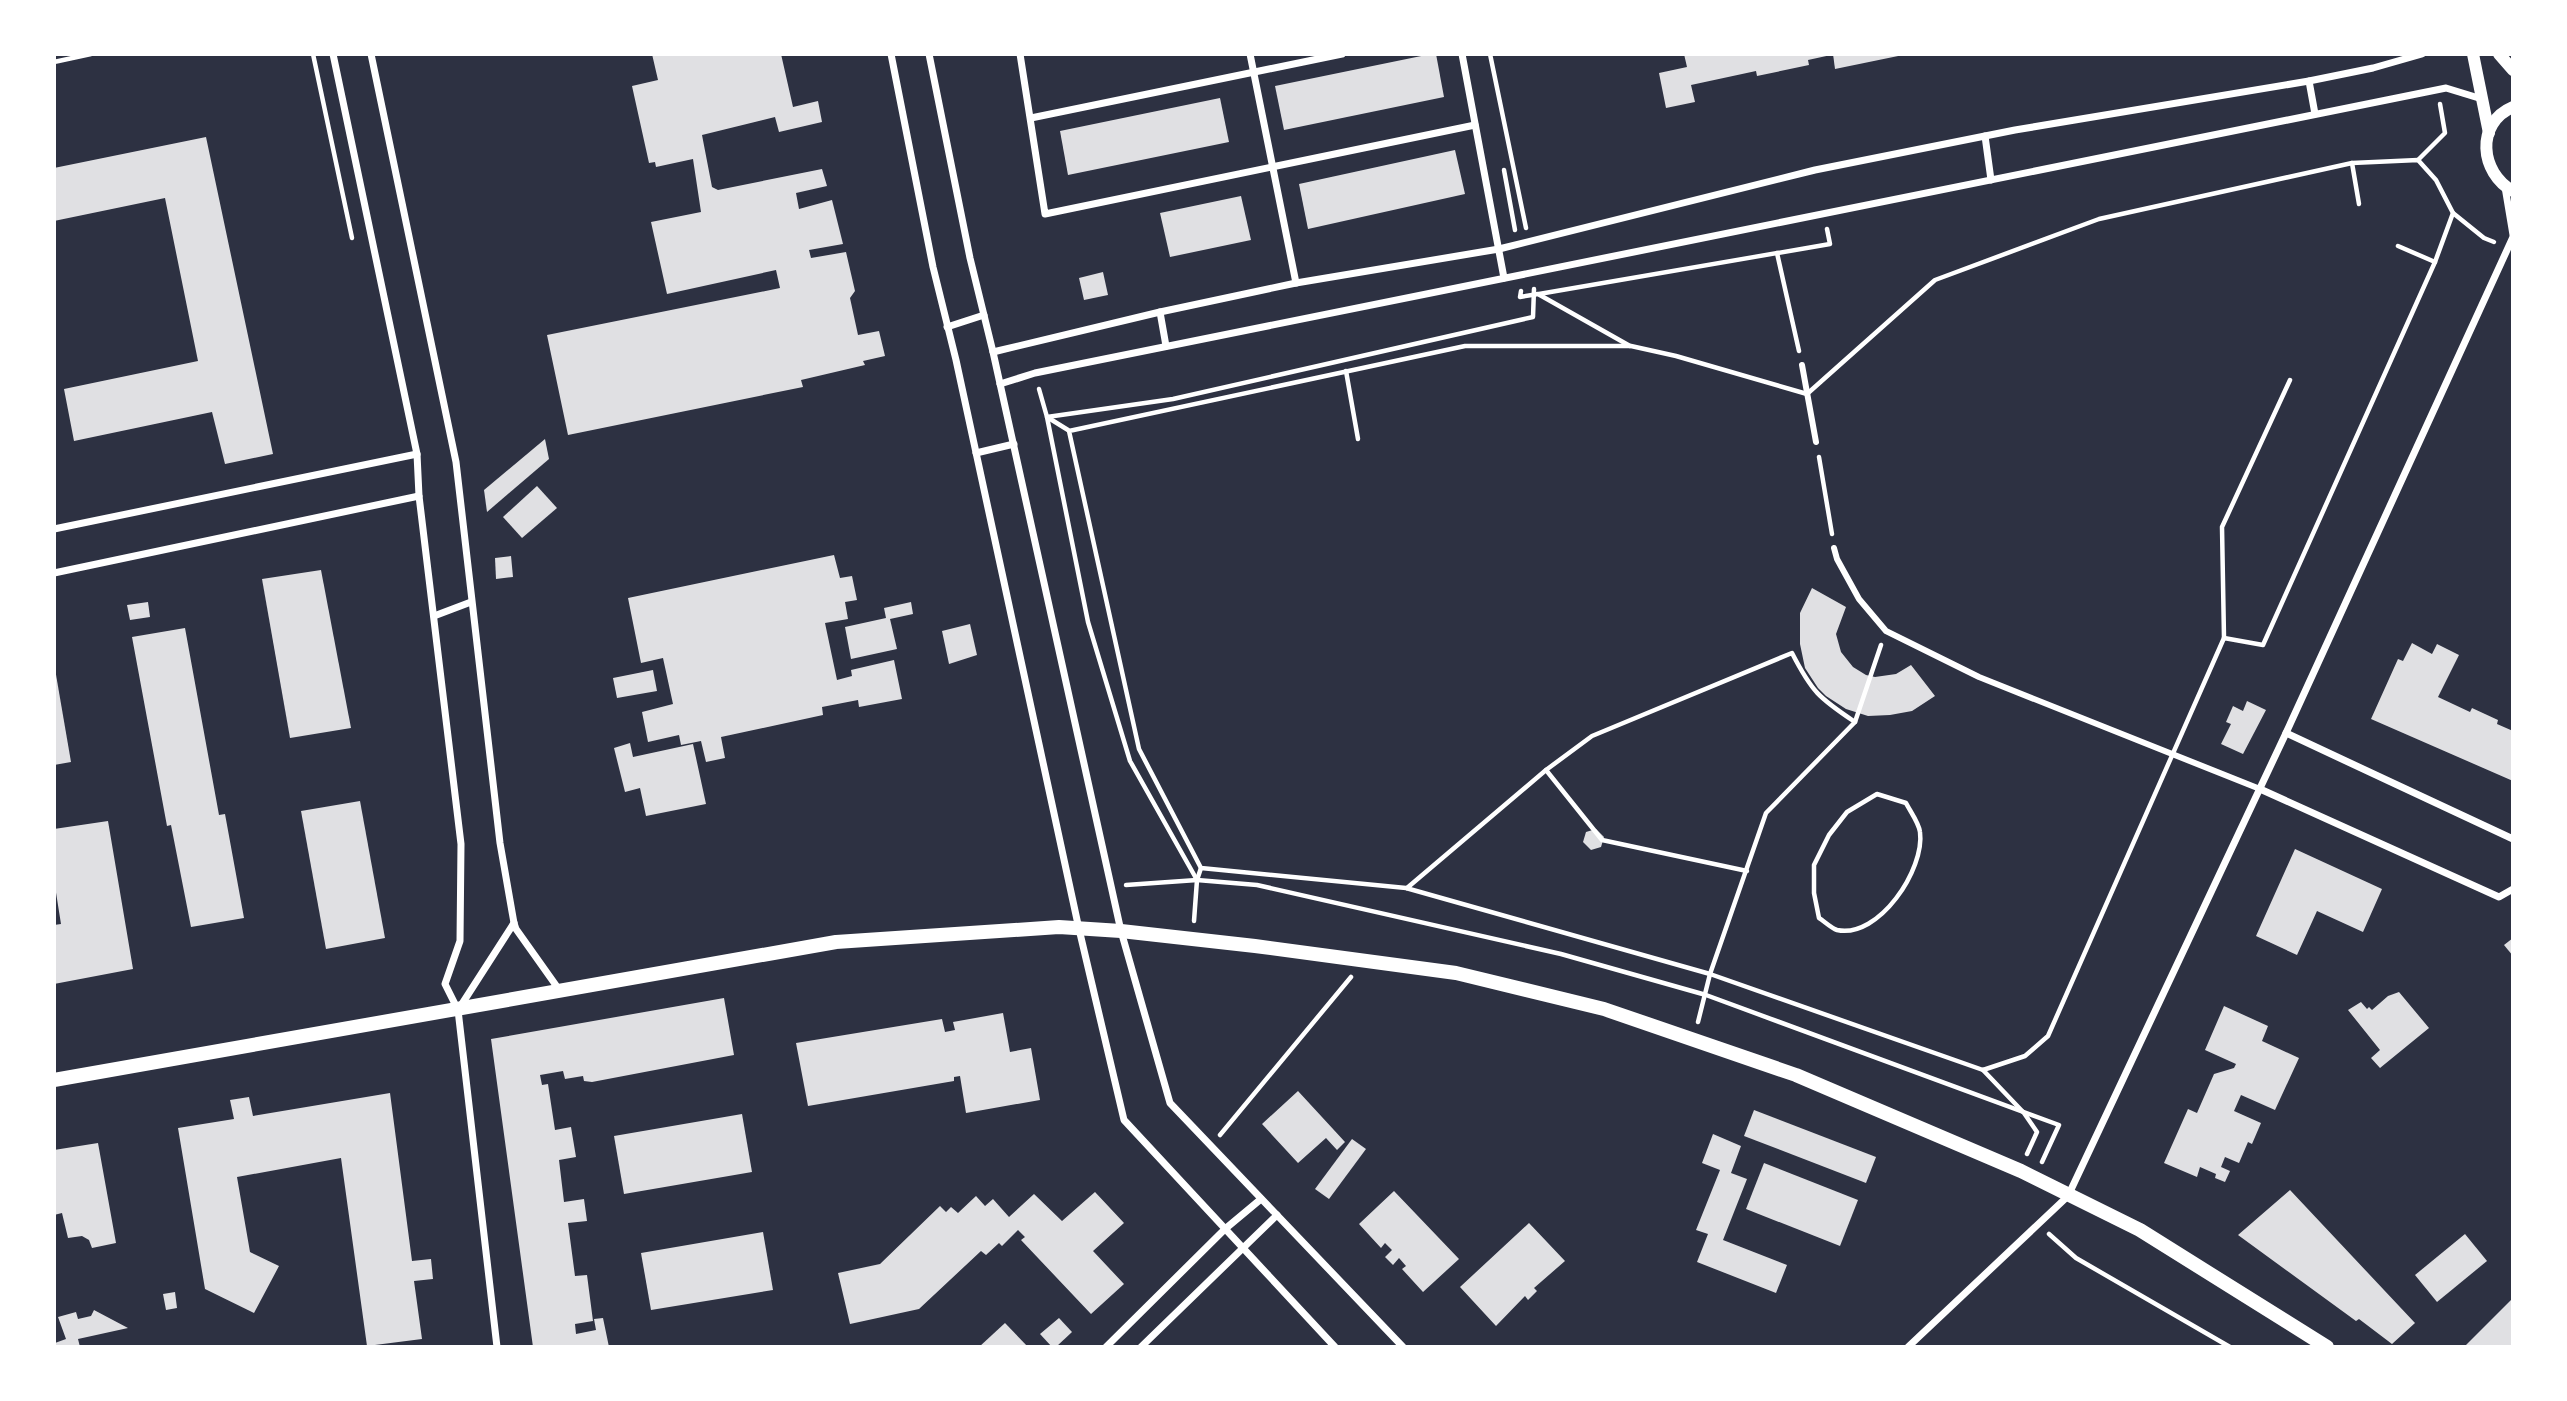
<svg xmlns="http://www.w3.org/2000/svg" width="2567" height="1401" font-family="'DM Sans',sans-serif">
  <rect width="100%" height="100%" fill="#2d3142"/>
  <!-- building -->
  <g fill="#e0e0e3">
    <path d="M652,54H781L793,107L818,101L822,122L779,132L775,117L702,135L712,187L718,190L822,169L827,186L796,193L799,209L832,200L843,244L809,250L811,258L846,252L855,291L850,298L858,335L879,331L885,356L863,361L865,365L801,380L803,387L568,435L547,335L780,288L776,270L667,294L651,222L701,212L693,159L656,167L655,162L649,163L632,86L658,80Z"/>
    <path d="M1431,54H1436L1444,97L1284,130L1275,86Z"/>
    <path d="M1684,54H1830L1831,55L1808,60L1809,65L1757,76L1756,71L1691,85L1695,102L1666,108L1659,73L1687,67Z"/>
    <path d="M1833,54H1903V55L1835,69Z"/>
    <path d="M1220,98L1229,142L1068,175L1060,131Z"/>
    <path d="M206,137L273,454L225,464L212,412L74,441L64,389L198,361L165,198L54,221V168Z"/>
    <path d="M1455,150L1465,194L1308,229L1299,184Z"/>
    <path d="M1241,196L1251,240L1170,257L1160,213Z"/>
    <path d="M1103,272L1108,295L1084,300L1079,278Z"/>
    <path d="M545,439L549,459L487,512L484,490Z"/>
    <path d="M537,486L557,508L522,538L503,517Z"/>
    <path d="M834,555L840,578L852,576L857,600L845,602L848,619L825,623L837,680L852,676L851,670L894,660L902,699L859,707L858,700L822,707L823,715L721,737L725,758L706,762L701,741L681,745L679,735L648,742L642,712L673,704L663,658L641,663L628,598Z"/>
    <path d="M511,556L513,577L496,579L495,558Z"/>
    <path d="M321,570L351,728L290,738L262,579Z"/>
    <path d="M1812,588L1846,607L1836,634L1841,652L1853,667L1866,675L1875,677L1896,674L1911,665L1935,696L1912,711L1890,715L1868,716L1846,709L1826,696L1818,688L1805,668L1800,644V613Z"/>
    <path d="M148,602L150,617L130,620L127,605Z"/>
    <path d="M911,602L913,614L890,619L897,649L851,659L845,627L886,618L884,608Z"/>
    <path d="M970,624L977,655L949,664L942,631Z"/>
    <path d="M185,628L219,815L225,814L244,918L191,927L171,825L167,826L132,637Z"/>
    <path d="M2412,643L2432,654L2437,644L2459,655L2438,697L2470,712L2472,708L2498,720L2497,724L2513,731V781L2371,719L2398,659L2403,661Z"/>
    <path d="M54,663L71,762L54,765Z"/>
    <path d="M653,670L657,691L617,698L613,678Z"/>
    <path d="M2247,701L2266,710L2243,754L2221,744L2231,724L2226,722L2233,706L2243,711Z"/>
    <path d="M630,743L633,757L693,744L706,804L646,816L640,788L625,792L614,748Z"/>
    <path d="M360,801L385,938L326,949L301,811Z"/>
    <path d="M108,821L133,969L54,984V925L61,924L54,880V829Z"/>
    <path d="M1596,829L1604,837L1601,847L1591,850L1583,842L1586,832Z"/>
    <path d="M2295,849L2382,889L2363,932L2317,911L2297,955L2256,936Z"/>
    <path d="M2513,938V956L2504,945Z"/>
    <path d="M2399,992L2429,1028L2380,1068L2371,1058L2380,1050L2348,1010L2361,1002L2367,1009L2369,1007L2372,1010L2388,996Z"/>
    <path d="M724,998L734,1055L592,1082L584,1081L583,1076L565,1079L563,1071L540,1075L542,1085L548,1084L555,1130L571,1127L576,1157L559,1160L564,1202L584,1199L587,1221L568,1223L575,1276L587,1275L593,1321L575,1324L576,1334L596,1330L594,1319L603,1318L609,1347H533L491,1039Z"/>
    <path d="M2224,1006L2268,1026L2262,1041L2299,1058L2275,1110L2241,1095L2234,1111L2261,1123L2252,1144L2248,1142L2239,1163L2225,1157L2221,1167L2230,1171L2225,1182L2215,1178L2216,1174L2200,1167L2197,1177L2164,1163L2188,1109L2197,1113L2214,1074L2234,1068L2236,1064L2205,1050Z"/>
    <path d="M1003,1013L1010,1052L1031,1048L1040,1100L966,1113L960,1076L954,1077V1081L808,1106L796,1043L942,1019L945,1032L955,1030L953,1022Z"/>
    <path d="M1298,1091L1345,1142L1337,1150L1326,1138L1298,1163L1262,1124Z"/>
    <path d="M390,1093L412,1261L431,1259L433,1279L414,1281L422,1339L367,1346L341,1158L237,1177L250,1252L279,1266L254,1313L205,1289L178,1128L234,1119L230,1100L249,1097L253,1116Z"/>
    <path d="M1754,1110L1876,1157L1866,1183L1744,1136Z"/>
    <path d="M742,1114L752,1172L624,1194L614,1136Z"/>
    <path d="M1713,1134L1741,1146L1731,1173L1747,1179L1723,1240L1787,1265L1776,1293L1697,1262L1708,1234L1696,1230L1720,1170L1702,1163Z"/>
    <path d="M1352,1139L1366,1149L1329,1199L1315,1189Z"/>
    <path d="M98,1143L116,1243L92,1248L89,1240L82,1236L68,1238L62,1213L54,1215V1150Z"/>
    <path d="M1764,1163L1858,1200L1840,1246L1746,1209Z"/>
    <path d="M2290,1190L2415,1323L2392,1344L2359,1319L2356,1321L2238,1235Z"/>
    <path d="M1394,1191L1459,1259L1423,1292L1402,1269L1406,1266L1399,1258L1393,1265L1385,1257L1392,1250L1385,1243L1381,1248L1359,1224Z"/>
    <path d="M1095,1192L1124,1223L1093,1251L1124,1284L1091,1314L1021,1240L1025,1237L1018,1230L1002,1246L999,1243L986,1255L981,1251L919,1309L850,1324L838,1273L880,1264L940,1206L946,1212L951,1207L958,1213L976,1196L985,1206L993,1199L1009,1217L1034,1194L1062,1221Z"/>
    <path d="M1529,1223L1565,1261L1534,1288L1537,1291L1528,1300L1525,1296L1496,1326L1460,1287Z"/>
    <path d="M763,1232L773,1290L651,1310L641,1253Z"/>
    <path d="M2465,1234L2487,1261L2437,1302L2415,1275Z"/>
    <path d="M175,1292L177,1308L166,1310L163,1294Z"/>
    <path d="M2511,1300L2513,1347H2464Z"/>
    <path d="M94,1310L128,1328L78,1339L80,1347H55V1343L66,1339L58,1317L76,1312L78,1319L91,1316Z"/>
    <path d="M1059,1318L1072,1332L1056,1347H1052L1040,1334Z"/>
    <path d="M1005,1323L1028,1347H979Z"/>
  </g>
  <g fill="none" stroke-linecap="round" stroke-linejoin="round">
    <!-- path -->
    <g stroke="#fff" stroke-width="4.5">
      <path d="M313,54L352,238"/>
      <path d="M1490,54L1526,228"/>
      <path d="M54,62L91,54"/>
      <path d="M2418,160L2436,180L2453,213L2435,262L2263,645L2224,638L2048,1036L2025,1056L1983,1070L1710,974L1406,888L1201,868L1139,749L1069,431L1465,346H1631L1676,356L1807,394L1935,280L2099,219L2352,163Z"/>
      <path d="M2418,160L2445,133L2440,104"/>
      <path d="M2352,163L2359,204"/>
      <path d="M1504,170L1515,230"/>
      <path d="M2453,213L2484,238L2494,242"/>
      <path d="M2398,246L2435,262"/>
      <path d="M1777,253L1799,351"/>
      <path d="M1534,289L1533,317L1173,399L1047,417L1088,622L1130,761L1197,880L1257,885L1561,954L1706,995L2059,1125L2042,1162"/>
      <path d="M1521,291L1520,297L1538,294L1630,346"/>
      <path d="M1539,294L1830,244L1827,229"/>
      <path d="M1346,371L1358,439"/>
      <path d="M1039,389L1047,417L1068,430"/>
      <path d="M1819,457L1832,534"/>
      <path d="M2224,638L2222,527L2290,380"/>
      <path d="M1546,770L1602,840L1747,871"/>
      <path d="M1877,794L1906,803C1910,811 1919,823 1920,832C1925,869 1879,939 1837,930C1831,928 1824,921 1819,918L1814,893V865L1829,835L1847,812Z"/>
      <path d="M1126,885L1197,880L1201,868"/>
      <path d="M1407,888L1546,770L1592,736L1792,653C1812,692 1819,698 1855,722"/>
      <path d="M1194,921L1197,880"/>
      <path d="M1698,1022L1710,974L1766,813L1855,722L1881,645"/>
      <path d="M1983,1070L2024,1113L2037,1132L2027,1154"/>
      <path d="M1220,1135L1351,977"/>
      <path d="M2049,1234L2076,1258L2230,1347"/>
    </g>
    <!-- pedestrian -->
    <g stroke="#fff" stroke-width="6">
      <path d="M1802,365L1816,442"/>
      <path d="M1834,548L1837,559L1859,599L1886,631L1979,677L2260,789"/>
    </g>
    <!-- minor -->
    <g stroke="#fff" stroke-width="7">
      <path d="M333,54L417,454L419,496L461,844L460,941L445,984L458,1010L497,1347"/>
      <path d="M371,54L456,462L500,843L514,923L516,929L560,991"/>
      <path d="M891,54L933,267L956,360L1079,929L1124,1120L1335,1347"/>
      <path d="M929,54L970,258L993,352L1121,931L1170,1103L1403,1347"/>
      <path d="M1020,54L1045,214L1475,125"/>
      <path d="M1250,54L1296,283"/>
      <path d="M1462,54L1504,278"/>
      <path d="M2309,81L2315,114"/>
      <path d="M1031,118L1342,54"/>
      <path d="M1985,136L1991,180"/>
      <path d="M2505,187L2513,235"/>
      <path d="M1160,312L1166,346"/>
      <path d="M947,327L984,315"/>
      <path d="M993,352L1160,312L1296,283L1499,249L1815,170L2015,130L2309,81L2373,68L2422,54"/>
      <path d="M1000,384L1035,373L2446,88L2482,99"/>
      <path d="M976,453L1014,444"/>
      <path d="M54,529L417,454"/>
      <path d="M54,573L419,496"/>
      <path d="M434,616L471,602"/>
      <path d="M2286,733L2513,839"/>
      <path d="M2260,789L2499,897L2513,889"/>
      <path d="M460,1007L514,923"/>
      <path d="M1106,1347L1225,1229L1261,1199"/>
      <path d="M1141,1347L1277,1215"/>
      <path d="M1908,1347L2068,1196L2286,733L2513,237"/>
    </g>
    <!-- tertiary -->
    <g stroke="#fff" stroke-width="12">
      <path d="M2473,54L2489,133"/>
      <path d="M2499,54L2513,70"/>
      <path d="M2513,107C2475,123 2480,173 2513,191"/>
    </g>
    <!-- secondary -->
    <path stroke="#fff" stroke-width="14" d="M54,1080L836,942L1059,927L1121,931L1255,946L1456,973L1604,1009L1796,1075L2021,1171L2140,1230L2327,1347"/>
  </g>
  <!-- border -->
  <rect width="2567" height="1401" fill="none" stroke="#ffffff" stroke-width="112"/>
</svg>
